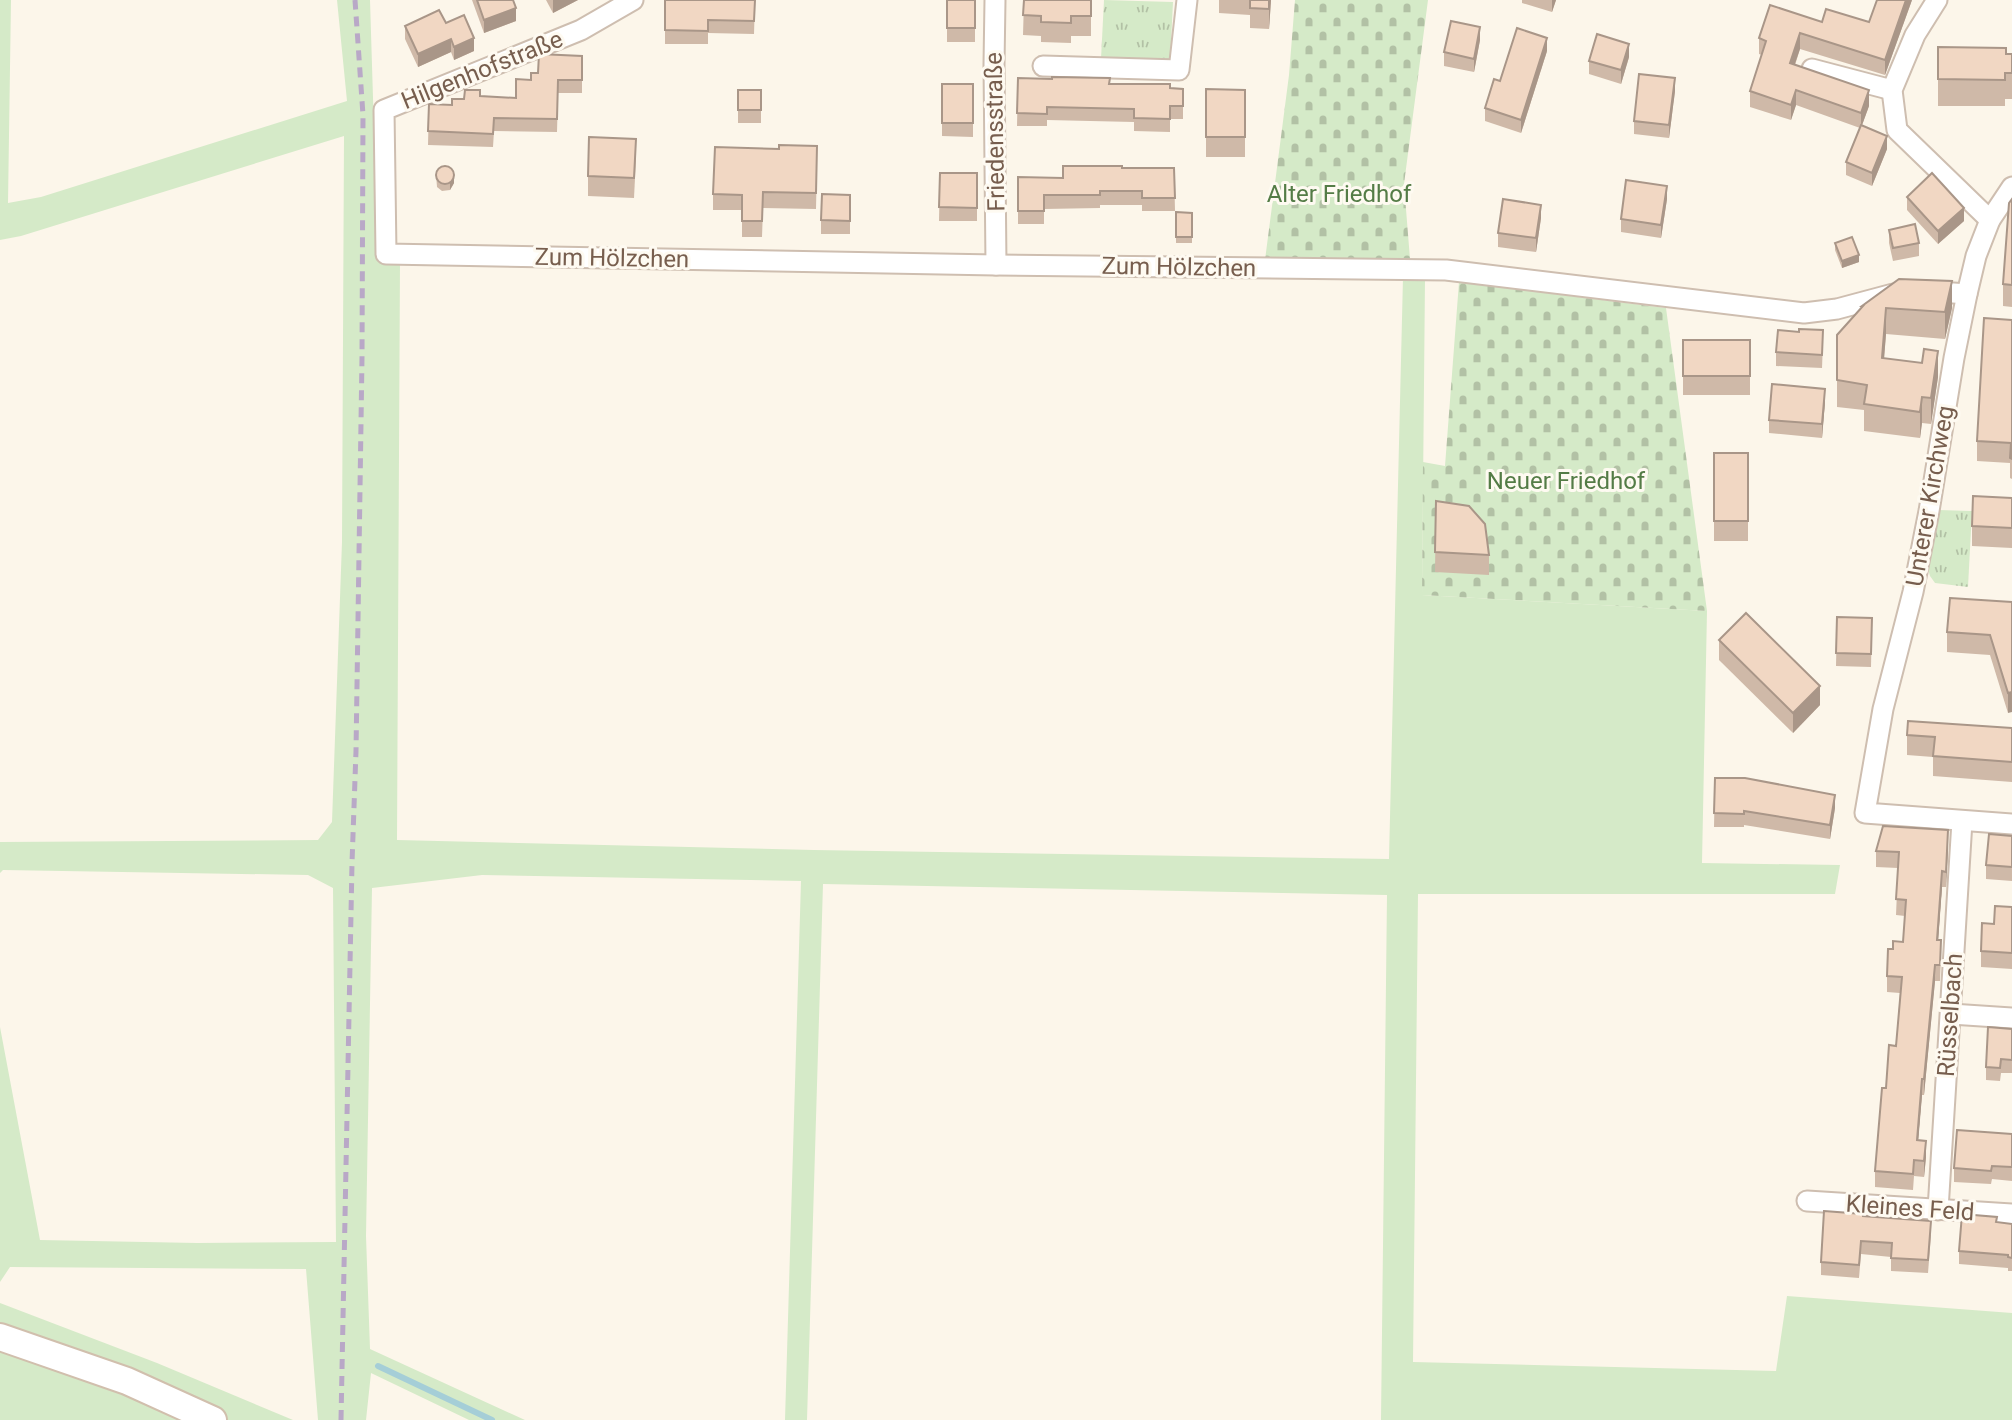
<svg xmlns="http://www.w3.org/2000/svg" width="2012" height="1420" font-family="Roboto,sans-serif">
  <defs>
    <pattern id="cemetery-stones" width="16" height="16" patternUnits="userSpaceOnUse" patternTransform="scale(1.75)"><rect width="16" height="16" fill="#d5eac8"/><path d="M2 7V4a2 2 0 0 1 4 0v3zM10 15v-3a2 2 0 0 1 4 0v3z" fill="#b2c1a5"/></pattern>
    <pattern id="park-tufts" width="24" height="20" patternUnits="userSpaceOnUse" patternTransform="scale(1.75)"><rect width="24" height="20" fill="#d5eac8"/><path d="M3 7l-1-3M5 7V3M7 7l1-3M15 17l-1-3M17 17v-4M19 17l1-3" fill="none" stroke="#b2c1a5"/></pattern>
  </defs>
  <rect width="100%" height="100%" fill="#fcf6ea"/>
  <!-- grass -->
  <g fill="#d5eac8">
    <path d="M0,0H11L8,203L41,197L347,101L337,0H370L378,261L400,262L397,840L814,850L1389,859L1403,277L1425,279L1422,595L1707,611L1702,863L1840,865L1835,894H1418L1413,1362L1776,1371L1787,1296L2012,1313V1420H1381L1387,895L823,884L807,1420H785L801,881L482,875L372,888L366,1236L370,1349L525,1420H469L371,1373L366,1420H318L306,1269L10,1267L0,1282V1027L40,1240L197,1243L336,1242L333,888L308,875L3,870L0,873V842L318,840L332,822L342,542L344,136L21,236L0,240Z"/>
    <path d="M0,1303L157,1363L293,1420H0Z"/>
  </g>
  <!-- cemetery -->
  <g fill="url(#cemetery-stones)">
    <path d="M1295,0H1428L1404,184L1410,259L1265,260L1289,75Z"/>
    <path d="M1459,282L1666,308L1707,611L1422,595L1423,462L1445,466Z"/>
  </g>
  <!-- park -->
  <g fill="url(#park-tufts)">
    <path d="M1104,0L1173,2L1170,62L1101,59Z"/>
    <path d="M1938,510L1972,511L1968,587L1935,583L1930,576L1926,562Z"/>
  </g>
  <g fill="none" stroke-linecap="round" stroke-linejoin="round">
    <!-- stream -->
    <path stroke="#a5ced7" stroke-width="6" d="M378,1366L492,1420"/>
    <!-- minor casing -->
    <g stroke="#cebeb0" stroke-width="23">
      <g id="minor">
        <path d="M633,0L581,30L384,110L386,254L996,265L1446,270L1804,313L1837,309L1893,294"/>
        <path d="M995,0L994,65L996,265"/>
        <path d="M1937,0L1915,35L1892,90L1897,130L1990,220"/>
        <path d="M1043,66L1179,70L1187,0"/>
        <path d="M1812,69L1892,90"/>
        <path d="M2012,187L1990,220L1976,256L1967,294L1954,358L1929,511L1913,592L1883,709L1865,813L2012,824"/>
        <path d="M1926,291L1967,294"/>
        <path d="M1951,1014L2012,1018"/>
        <path d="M1807,1201L2012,1214"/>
        <path d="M1938,1210L1962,821"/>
      </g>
    </g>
    <!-- secondary casing -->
    <g stroke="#d1bfad" stroke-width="30">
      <path id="secondary" d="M0,1337L127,1381L213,1420"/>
    </g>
    <!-- minor -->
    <use href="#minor" stroke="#fff" stroke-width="19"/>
    <!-- secondary -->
    <use href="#secondary" stroke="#fff" stroke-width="26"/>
    <!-- rail -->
    <path stroke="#b9a8c7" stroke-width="5" stroke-dasharray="10 7" stroke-linecap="butt" d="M341,1420L352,863L356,751L362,357L363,115L355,0"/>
  </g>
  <!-- wall -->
  <g fill="#cfb9a8">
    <path d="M472,0H513L516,21L484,33Z"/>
    <path d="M546,0H578L553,13Z"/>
    <path d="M665,0H755L754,34L708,33V44H665Z"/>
    <rect x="947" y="0" width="28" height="42"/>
    <path d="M1024,0H1091V36H1071V43L1041,42V36L1023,35Z"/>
    <path d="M1219,0H1271L1269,29L1250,28V15L1219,13Z"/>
    <path d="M1522,0H1556L1552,12L1522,3Z"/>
    <path d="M1912,0L1885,75L1800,49L1795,65L1869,106L1862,125L1887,149L1872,186L1846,175V162L1860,128L1796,105L1791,120L1750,107V91L1762,55L1759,54V38L1822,22H1869Z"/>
    <path d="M446,23L474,51L454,60L451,52L418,67L405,39V26Z"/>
    <path d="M1480,40L1474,72L1444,66V52Z"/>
    <path d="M1938,47L2012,54V99H2005V106H1938Z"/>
    <path d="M1547,51L1521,133L1485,121V108L1500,81Z"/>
    <path d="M582,56V93H558L557,132L494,131L493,147L428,145L429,104L452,105L464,99L480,96L516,98L538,73Z"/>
    <path d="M1629,57L1621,84L1589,74V61Z"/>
    <path d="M1018,78L1183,89V119H1170V132L1134,131V122L1047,120V126H1017Z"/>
    <path d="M942,84H973V137L942,136Z"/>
    <path d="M1206,89L1245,90V157H1206Z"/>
    <rect x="738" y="90" width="23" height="33"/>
    <path d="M1675,91L1669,138L1634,134V121Z"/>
    <path d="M636,158L634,198L588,196V176Z"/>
    <path d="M817,162L816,209L763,208L762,237H742V210H713V194Z"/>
    <path d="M1122,168H1174L1175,211H1142V205H1100V208L1044,209V224H1018V177L1063,178Z"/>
    <path d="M940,173H977V221H939Z"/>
    <path d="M436,174L454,183L450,190L442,191L437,187Z"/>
    <path d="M850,195V234H821V220Z"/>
    <path d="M1907,197L1964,221L1938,244L1907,210Z"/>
    <path d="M1667,199L1661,238L1621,232V219Z"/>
    <path d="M2012,199V307L2003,306V284Z"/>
    <path d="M1176,212L1192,213V243H1176Z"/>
    <path d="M1541,218L1536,252L1498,247V233Z"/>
    <path d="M1889,230L1919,243V256L1893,261L1889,243Z"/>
    <path d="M1835,243L1859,262L1842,268L1835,250Z"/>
    <path d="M1862,306L1952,308L1945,339L1886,334L1884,358L1938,377L1931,424L1922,423L1920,438L1864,431V410L1837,407V335L1862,308Z"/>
    <path d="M2012,320V479L2010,478V463L1977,461V441Z"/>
    <rect x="1683" y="340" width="67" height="55"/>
    <path d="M1823,343L1822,368L1776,366V352Z"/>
    <path d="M1825,402L1822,438L1769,433V420Z"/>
    <rect x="1714" y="453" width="34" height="88"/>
    <path d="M2012,498V548L1972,546V526Z"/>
    <path d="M1436,501L1489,555V575L1435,572Z"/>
    <path d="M2012,602L2008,713L1990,655L1947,652V632Z"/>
    <path d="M1837,617L1872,618L1871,667L1836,666Z"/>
    <path d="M1719,640L1820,705L1793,733L1719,660Z"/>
    <path d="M2012,728V782L1933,776V757L1907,755V735Z"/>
    <path d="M1715,778L1835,808L1830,839L1744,825V827H1714Z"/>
    <path d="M2012,836V881L1986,879V865Z"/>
    <path d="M1948,846L1946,887H1942L1938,940L1941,956L1940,981H1935L1924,1095H1922L1918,1140L1926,1157L1924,1177L1914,1176L1913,1190L1875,1187V1171L1886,1088L1896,1046L1900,993L1887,992V976L1893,949L1903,942L1905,916L1896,915L1898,868L1876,867V851Z"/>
    <path d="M2012,907V969L1981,967V951L1994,924Z"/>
    <path d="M2012,1029V1073H2001L2000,1081L1986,1080V1067Z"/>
    <path d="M2012,1134V1181L1992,1179L1991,1184L1954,1182V1168Z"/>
    <path d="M1863,1216L1931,1235L1928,1273L1891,1271V1257L1861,1254L1859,1278L1821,1275V1262Z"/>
    <path d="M1997,1222L2012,1224V1271H2008V1268L1959,1264V1251Z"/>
  </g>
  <!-- shaded-wall -->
  <g fill="#a99688">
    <path d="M553,0H578L553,13Z"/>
    <path d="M1269,0H1271L1269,29Z"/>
    <path d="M1552,0H1556L1552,12Z"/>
    <path d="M1906,0H1912L1885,75V60Z"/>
    <path d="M516,8V21L484,33V20Z"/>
    <path d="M1480,27V40L1474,72V59Z"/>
    <path d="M1800,33V49L1790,78V63Z"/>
    <path d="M474,38V51L454,60V47Z"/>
    <path d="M1547,38V51L1521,133V120Z"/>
    <path d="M451,39V52L418,67V54Z"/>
    <path d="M1629,44V57L1621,84V70Z"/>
    <path d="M1675,78V91L1669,138V125Z"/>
    <path d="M1796,90V105L1791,120V105Z"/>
    <path d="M1869,90V106L1861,128V113Z"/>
    <path d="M1887,136V149L1872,186V173Z"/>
    <path d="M454,177V183L450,190V183Z"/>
    <path d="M1667,186V199L1661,238V225Z"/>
    <path d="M1541,205V218L1536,252V238Z"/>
    <path d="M1964,208V221L1938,244V231Z"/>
    <path d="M1859,255V262L1842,268V261Z"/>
    <path d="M1952,281V308L1945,339V312Z"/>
    <path d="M1886,308V334L1882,384V358Z"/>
    <path d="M1938,351V377L1931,424V398Z"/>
    <path d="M1825,389V402L1822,438V424Z"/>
    <path d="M1922,397V423L1920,438V412Z"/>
    <path d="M1820,686V705L1793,733V713Z"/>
    <path d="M2012,692V712L2008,713V693Z"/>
    <path d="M1835,795V808L1830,839V825Z"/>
    <path d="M1948,830V846L1946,887V872Z"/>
    <path d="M1942,871V887L1937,956V940Z"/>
    <path d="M1935,965V981L1924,1095V1079Z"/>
    <path d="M1922,1079V1095L1917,1156V1140Z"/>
    <path d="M1926,1141V1157L1924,1177V1161Z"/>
  </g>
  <!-- building -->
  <g fill="#f1d7c3" stroke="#a99688" stroke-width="2">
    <path d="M477,0H513L516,8L484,20Z"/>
    <path d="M665,0H755L754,21L708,20V31L665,30Z"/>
    <rect x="947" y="0" width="28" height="28"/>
    <path d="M1024,0H1091V16H1071V23L1041,22V16L1023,15Z"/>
    <path d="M1250,0H1269V9L1250,8Z"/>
    <path d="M1877,0H1906L1885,60L1800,33L1790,63L1869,90L1861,113L1796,90L1791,105L1750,91L1766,41L1759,38L1770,5L1822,22L1826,9L1869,22Z"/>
    <path d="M439,10L446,23L464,15L474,38L454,47L451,39L418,54L405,26Z"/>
    <path d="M1451,21L1480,27L1474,59L1444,52Z"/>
    <path d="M1517,28L1547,38L1521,120L1485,108L1494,79L1500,81Z"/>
    <path d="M1597,34L1629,44L1621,70L1589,61Z"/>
    <path d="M1938,47L2006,48V54H2012V73H2005V80L1938,79Z"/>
    <path d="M539,54L582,56V80H558L557,119L494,118L493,134L428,131L429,104L452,105V99H464L465,90H480V96L516,98V79L531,80V73H538Z"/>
    <path d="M1639,74L1675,78L1669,125L1634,121Z"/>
    <path d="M1052,77L1110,78L1109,84H1170V88L1183,89V106H1170V119L1134,118V109L1047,107V114L1017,113L1018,78L1052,79Z"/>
    <rect x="942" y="84" width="31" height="39"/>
    <path d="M1206,89L1245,90V137H1206Z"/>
    <rect x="738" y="90" width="23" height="20"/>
    <path d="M1861,125L1887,136L1872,173L1846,162Z"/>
    <path d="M589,137L636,139L634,178L588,176Z"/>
    <path d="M779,145L817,146L816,193L763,192L762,221H742V195L713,194L715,147L779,149Z"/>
    <path d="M1063,166H1122V168H1174L1175,198H1142V191H1100V195H1044V211H1018V177L1063,178Z"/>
    <circle cx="445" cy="175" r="9"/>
    <path d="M940,173H977V208L939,207Z"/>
    <path d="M1932,173L1964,208L1938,231L1907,197Z"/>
    <path d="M1626,180L1667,186L1661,225L1621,219Z"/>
    <path d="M822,194L850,195V221L821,220Z"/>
    <path d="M1503,199L1541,205L1536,238L1498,233Z"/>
    <path d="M2012,199V285L2003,284L2009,203Z"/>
    <path d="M1176,212L1192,213V237H1176Z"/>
    <path d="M1915,224L1919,243L1893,248L1889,230Z"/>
    <path d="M1852,237L1859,255L1842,261L1835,243Z"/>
    <path d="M1899,279L1952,281L1945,312L1886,308L1882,358L1922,363L1924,349L1938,351L1931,398L1922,397L1920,412L1864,404L1867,385L1837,380V335L1863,306H1862Z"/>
    <path d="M1984,318L2012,320V459L2010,458L2011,443L1977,441Z"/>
    <path d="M1799,329L1823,330L1822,355L1776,352L1778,330L1799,332Z"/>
    <rect x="1683" y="340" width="67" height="36"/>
    <path d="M1772,384L1825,389L1822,424L1769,420Z"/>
    <rect x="1714" y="453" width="34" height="68"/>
    <path d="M1973,496L2012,498V528L1972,526Z"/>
    <path d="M1436,501L1469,506L1485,524L1489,555L1435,552Z"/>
    <path d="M1950,598L2012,602V692L2008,693L1990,635L1947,632Z"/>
    <path d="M1746,613L1820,686L1793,713L1719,640Z"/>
    <path d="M1837,617L1872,618L1871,654L1836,653Z"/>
    <path d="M1908,721L2012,728V762L1933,756L1935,737L1907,735Z"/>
    <path d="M1715,778H1745L1835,795L1830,825L1744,811V814L1714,813Z"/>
    <path d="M1883,826L1948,830L1946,872L1942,871L1937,940H1941L1940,965H1935L1924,1079H1922L1917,1140L1926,1141L1924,1161L1914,1160L1913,1174L1875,1171L1882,1088H1886L1889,1045L1896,1046L1902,977L1887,976L1888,949H1893V941L1903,942L1906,900L1896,899L1899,852L1876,851Z"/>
    <path d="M1989,834L2012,836V867L1986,865Z"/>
    <path d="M1995,906L2012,907V953L1981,951L1982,923L1994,924Z"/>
    <path d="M1988,1027L2012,1029V1060L2001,1059L2000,1068L1986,1067Z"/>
    <path d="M1957,1130L2012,1134V1167L1992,1166L1991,1171L1954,1168Z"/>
    <path d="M1824,1211L1863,1214V1216L1931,1221L1928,1260L1891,1258L1892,1243L1861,1241L1859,1265L1821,1262Z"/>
    <path d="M1962,1214L1997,1217L1996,1222L2012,1224V1258L2008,1257V1255L1959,1251Z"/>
  </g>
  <g text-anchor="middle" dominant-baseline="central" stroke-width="6" stroke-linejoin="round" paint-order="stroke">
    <!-- street labels -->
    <g font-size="24" fill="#775e4e" stroke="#fefaf1">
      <text transform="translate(482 70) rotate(-22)">Hilgenhofstraße</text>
      <text transform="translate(995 132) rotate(-91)">Friedensstraße</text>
      <text transform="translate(612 258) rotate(1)">Zum Hölzchen</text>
      <text transform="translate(1179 267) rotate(1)">Zum Hölzchen</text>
      <text transform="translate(1930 496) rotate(-80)">Unterer Kirchweg</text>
      <text transform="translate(1950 1015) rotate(-86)">Rüsselbach</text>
      <text transform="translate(1910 1208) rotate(4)">Kleines Feld</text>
    </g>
    <!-- park labels -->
    <g font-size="24" fill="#547c46" stroke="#fefaf1">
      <text x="1339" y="194">Alter Friedhof</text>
      <text x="1566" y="481">Neuer Friedhof</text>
    </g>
  </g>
</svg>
